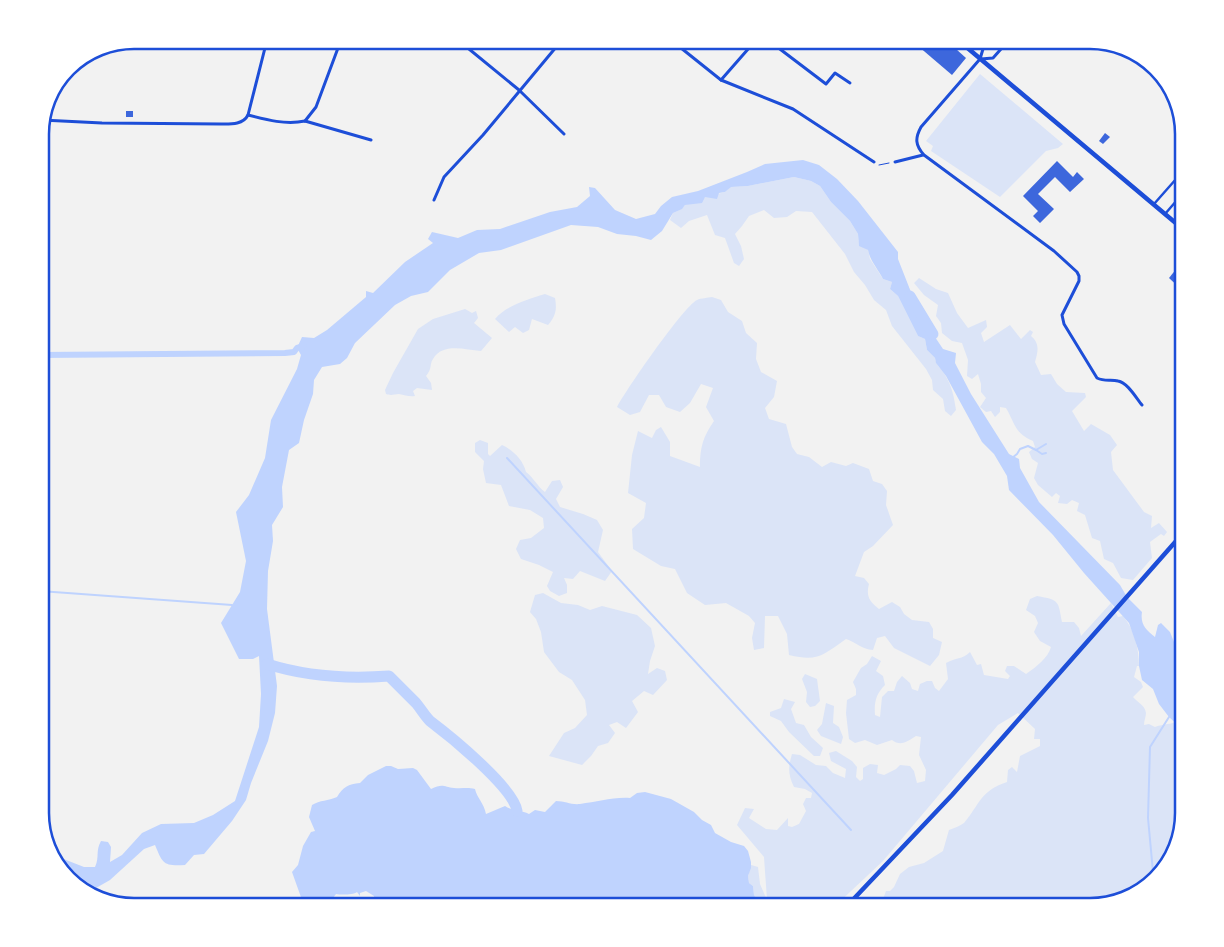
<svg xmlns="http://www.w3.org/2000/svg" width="1224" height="947" font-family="Lato,sans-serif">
  <rect width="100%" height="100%" fill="#f2f2f2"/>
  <!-- green -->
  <g fill="#dbe4f7">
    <path d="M980,74L1063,144L1058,148L1046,151L1000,197L931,151L933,146L926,141Z"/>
    <path d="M794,177L811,181L820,186L831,202L850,221L858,234L859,245L868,250L870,259L883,279L892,282L890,289L898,296L918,336L925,339L927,350L935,358C936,366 942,369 945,375C952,386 954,397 956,410L951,416L945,411L943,399L933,390L932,380L926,369L892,326L886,310L874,300L865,285L854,272L845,254L812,212L796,211L787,217L774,218L764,210L749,216L742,226L735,234L741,246L744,259L739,266L734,263L725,238L715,235L707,215L689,221L681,228L670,220L673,213L681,209L685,205L705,197L725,192L730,187L748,186Z"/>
    <path d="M919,278L936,289L948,293L957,313L968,328L986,320L987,327L981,333L984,342L1010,325L1021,339L1030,330L1033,332L1031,336C1040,343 1038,352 1035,362L1041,375L1051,374L1057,384L1066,392L1085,393L1086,397L1072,411L1084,431L1091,424L1110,435L1117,445L1111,452L1113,470L1144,512L1152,516L1151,528L1159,523L1167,532L1164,536L1161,534L1150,542L1152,558L1133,580L1121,578L1113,563L1104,559L1100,541L1092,538L1085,515L1077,511L1079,503L1072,500L1067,504L1058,503L1060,496L1056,493L1052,497L1038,485L1034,478L1038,463L1032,459L1029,452L1035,447L1033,441C1014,433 1015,423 1006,408L1000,407V412L995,417L991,411L986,412L980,407L986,398L981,392V384L978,374L972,379L967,376L968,360L962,343L952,341L942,333L941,323L936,316L938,305L924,295L914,283Z"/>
    <path d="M545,294L555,298C557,309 556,316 548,325L532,319L529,330L523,333L515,327L509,332L495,319C505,306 529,299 545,294Z"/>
    <path d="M712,297L721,300L728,312L742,321L746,333L757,343L756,359L761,372L777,381L774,397L765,408L769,419L786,424L792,447L797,454L809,457L822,467L831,462L846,466L853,463L869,469L873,481L882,484L887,491L886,505L893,525L873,546L864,552L855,576L864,578L869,584C866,596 869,601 879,609L892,602L900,607L904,614L912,620L929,622L933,629V638L942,642L939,655L930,666L894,648L885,636L877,638L873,650C862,649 857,643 846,639C823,655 818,662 789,655L787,634L778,616H765L764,648L754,650L752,638L755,623L749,616L726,603L705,605L687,593L675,569L661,566L633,549L632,529L644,518L646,503L628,493L632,455L638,431L652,438L656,430L661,427L670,442V456L700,467C700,447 703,437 714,421L706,407L713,388L701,384L690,403L680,412L666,407L659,395H649L640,412L630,415L617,407C626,390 683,307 697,300C701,298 708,298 712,297Z"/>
    <path d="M465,309L472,313L476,311L478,318L474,323L492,338L481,351C465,350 443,342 433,359C429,365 433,367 426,376L431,383L432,390L417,388L413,391L415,396C409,397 405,395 399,394C394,394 392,396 386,394L385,390L393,373L418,329L433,319Z"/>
    <path d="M480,440L488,443V454L490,456L502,445C513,450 523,460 526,472C534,478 537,486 545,492L552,481L560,480L563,487L556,499L560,507L583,514L597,520L603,530L598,552L612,571L605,581L580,571L573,579L564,578L567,585V593L559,596L550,591L547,586L553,572L539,565L521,559L516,549L520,540L531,538L544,528L543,518L530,510L509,506L501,485L486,483L483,469L484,461L475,452V443Z"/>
    <path d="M543,593L561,603L578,605L590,610L602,606L637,615L651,628L655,646L650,661L648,674L657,668L665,671L667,680L653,695L644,691L632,701L638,712L626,728L617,722L609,725L615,733L608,743L598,746L591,756L582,765L549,756L564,733L575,728L587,715L585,700L572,680L559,672L544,652L541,632L536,619L530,612L535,595Z"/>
    <path d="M1037,596C1060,600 1058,601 1062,622H1074L1079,628L1081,636L1111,603L1118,617L1123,616C1134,629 1139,648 1139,666H1137L1134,677L1141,682L1143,687L1133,697C1137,702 1145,705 1146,713C1146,716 1144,721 1144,725L1149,724L1155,727C1162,724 1168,725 1175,722L1184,731V737L1180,743L1184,758V814L1164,871L1131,897L1090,907H880L886,891H890L894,887L900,874L909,867L924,863L943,851L949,830C954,828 960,826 964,823C980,804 980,791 1007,782L1008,770L1012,767L1017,772L1020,756L1040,746V739H1034L1035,729L1018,713L998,725L883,861L834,907H761L754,895L753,886L749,883L748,876L751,865L758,867L760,884L767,900L764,857L737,825L745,808L754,809L749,818L766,829L777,830L788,818V826L792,827L799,824L806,811L803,804L806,798H811L812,793L805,789L794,787C788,775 788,767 792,754L800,755L816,765L826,766L833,773L845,778L846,769L831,761L829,753L836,751L852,761L857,767L856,777L860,781L863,779V768L870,764L878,765L877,773L884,775L896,769L900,765L910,766L914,771L917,783L925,781L926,770L919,755L921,737L916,736C908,741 901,747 892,740L877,745L865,740L855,743L849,739L846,713L847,700L856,695V689L853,682L861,668L867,664L872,656L881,661L876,671L883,676L885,685C876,694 874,702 875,715L880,717L882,697L888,691H894L897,682L902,676L910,683L912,689L918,691L920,684L927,681H932L935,688L939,691L948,679L946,663C956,657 962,660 970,652L977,665L981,664L984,675L1008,679L1010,676L1005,671L1007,666H1014L1026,674C1036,667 1048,658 1051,647L1040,641L1034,632L1038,623L1035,616L1026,610L1030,599Z"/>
    <path d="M805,674L817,679L820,701L815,706L810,707L806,702L807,692L802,679Z"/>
    <path d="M784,699L795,702L791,709L796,723L804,725L811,737L823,748L820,756H814L789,732L781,721L770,716V712L781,708Z"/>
    <path d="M826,703L834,706L833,723L839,727L843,737L841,744L821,736L817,730L822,724Z"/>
  </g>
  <!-- water -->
  <g fill="#bfd3fe">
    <path d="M803,160L819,165L837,179L858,201L898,252V259L918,310L925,322L933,324V334L943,349L956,353L955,363L971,394L1009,454L1019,459L1020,468L1039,502L1120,585L1127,597L1142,612C1140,624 1146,630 1155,637L1158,625L1161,623L1170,632L1176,647L1184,653V731L1169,717L1159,704L1153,689L1142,680L1139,666V652L1129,623L1084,573L1053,535L1009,490L1007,476L994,454L982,442L946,376L936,363L935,358L927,350L925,339L918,336L898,296L890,289L892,282L883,279C878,269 870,261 868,250L859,246L858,234L850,221L831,202L820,186L811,181L794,177L748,186L731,187L725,192L719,193L717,199L705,197L702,203L685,205L682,209L673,213L662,231L651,240L636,236L617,234L598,227L571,225L501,250L479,253L450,270L428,292L411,296L395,305L355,343L347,358L340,364L322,367L314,380L313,394L304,420L299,443L289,450L282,487L283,507L272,525L273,541L268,571L267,609L277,686L275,713L268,741L251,783L246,800L232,821L204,854L194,855L185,865C163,866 163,864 155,845L144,849L110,880L89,892L76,887L54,861L56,862L61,858L84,867H95C100,856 95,852 101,841L108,842L111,847L110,862L122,855L142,833L161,824L194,823L213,815L235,801L259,727L261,694L259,656L253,659H239L221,623L240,592L246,561L236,512L249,495L265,458L271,420L297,369L301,355L297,348L302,337L314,338L327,330L366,297V291L373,293L405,262L433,243L428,239L432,232L458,238L477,230L500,229L550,212L577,207L590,196L589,187L595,188L615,210L636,219L655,214L661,206L672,197L698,191L747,172L765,164Z"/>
    <path d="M386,766H391L398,769L413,768L417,770L431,789C443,783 444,787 454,788C462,789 467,787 475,789C477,798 484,803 486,814L505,806C512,811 521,810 529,814L535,810L545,812L556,801C565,801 571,805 580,804C597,802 612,797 630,798L637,793L645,792L671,799L694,812L702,820L711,825L715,833L731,842L744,846L748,851L751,862V868L748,876L749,883L753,886L754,895L761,907H377L374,903V896L366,891L360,893V896L357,892C353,895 341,895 336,894L330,902L322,907L309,906L302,900L292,872L298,865L303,846L311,832L315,831L309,817L312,805C320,800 328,801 337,797C343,787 348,784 360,783L368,775Z"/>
  </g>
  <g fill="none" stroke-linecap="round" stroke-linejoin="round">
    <!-- stream -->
    <g stroke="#bfd3fe" stroke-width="2">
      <path d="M1036,450L1042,454L1046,453"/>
      <path d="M507,458L851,830"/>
      <path d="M1012,458L1017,454L1020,449L1028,446L1036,450L1046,444"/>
      <path d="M40,591L232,605"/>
      <path d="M1155,878L1153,872L1148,818L1150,747L1169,717"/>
    </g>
    <!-- canal -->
    <path stroke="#bfd3fe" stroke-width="6" d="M40,355L285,353L294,352L297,348L304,346"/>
    <!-- river -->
    <g stroke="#bfd3fe" stroke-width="11">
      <path d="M910,296L933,334"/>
      <path d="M267,664C305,676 349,679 389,676C398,685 407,694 416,703C421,709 425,716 430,721C450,736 514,788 517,811"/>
    </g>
  </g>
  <!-- building -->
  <g fill="#3d67dc">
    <path d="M911,40H946L966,58L952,75Z"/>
    <rect x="126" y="111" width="7" height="6"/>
    <path d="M1105,133L1110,137L1103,144L1099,141Z"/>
    <path d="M1057,161L1073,177L1077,172L1084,179L1070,192L1055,177L1038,194L1054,209L1040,223L1033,216L1038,211L1023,196Z"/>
    <path d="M1177,268L1184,274V292L1169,278Z"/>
  </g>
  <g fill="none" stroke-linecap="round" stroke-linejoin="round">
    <!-- path -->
    <path stroke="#1d4ed8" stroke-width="1" d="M879,165L889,163"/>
    <!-- pedestrian -->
    <g stroke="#1d4ed8" stroke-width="2.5">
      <path d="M1154,204L1184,170"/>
      <path d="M1165,214L1184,192"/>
    </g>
    <!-- minor -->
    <g stroke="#1d4ed8" stroke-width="3">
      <path d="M458,40L519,90L564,134"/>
      <path d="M671,40L721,80L793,109L874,162"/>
      <path d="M768,40L826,84L835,73L850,83"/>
      <path d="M992,40L983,49L980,59L921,127C915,138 915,145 924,155L1054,251L1077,272L1079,276V281L1062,315L1064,324L1097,378C1105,382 1111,379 1118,381C1128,383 1136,398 1142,405"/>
      <path d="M981,59L993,58L1009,40"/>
      <path d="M721,80L756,40"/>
      <path d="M248,115L267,40"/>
      <path d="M42,120L102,123L221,124C230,124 243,125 248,115C267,120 286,125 305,121L371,140"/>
      <path d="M305,121L316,107L341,40"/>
      <path d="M895,162L923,155"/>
      <path d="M434,200L444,177L483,135L562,40"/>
    </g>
    <!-- secondary -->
    <g stroke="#1d4ed8" stroke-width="4.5">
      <path d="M958,40L1184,230"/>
      <path d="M846,907L952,795L1184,532"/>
    </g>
  </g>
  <!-- crop -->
  <path d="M0 0H1224V947H0ZM134 49H1090A85 85 0 0 1 1175 134V813A85 85 0 0 1 1090 898H134A85 85 0 0 1 49 813V134A85 85 0 0 1 134 49Z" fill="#fff" fill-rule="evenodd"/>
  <path fill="none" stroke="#1d4ed8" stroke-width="2.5" d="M134 49H1090A85 85 0 0 1 1175 134V813A85 85 0 0 1 1090 898H134A85 85 0 0 1 49 813V134A85 85 0 0 1 134 49Z"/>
</svg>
